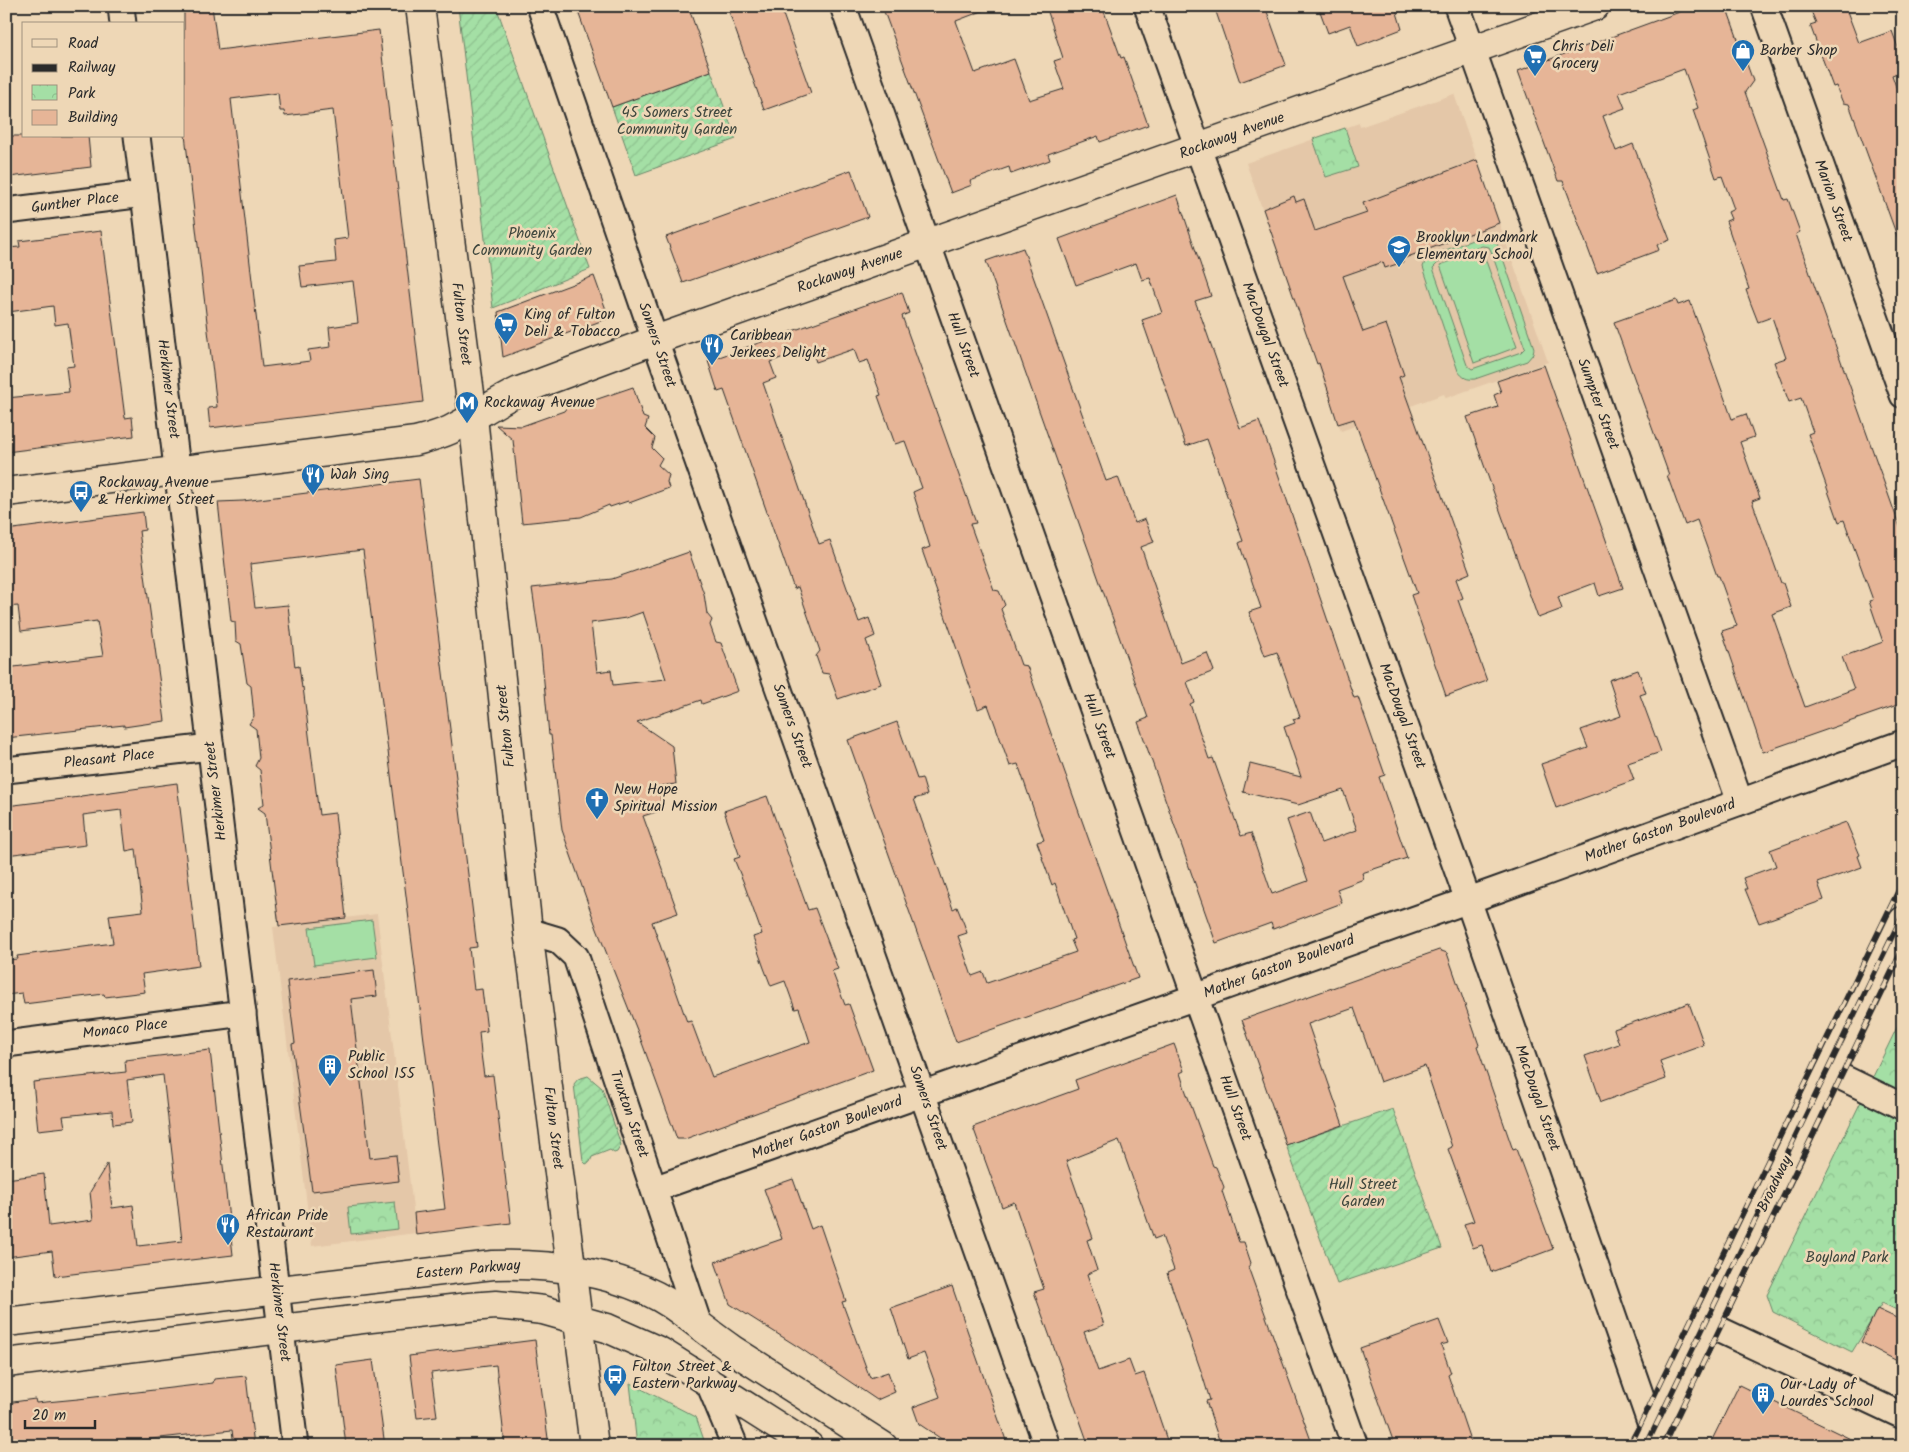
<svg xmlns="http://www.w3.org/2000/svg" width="1909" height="1452" font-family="Kalam,sans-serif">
  <defs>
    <pattern id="park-crowns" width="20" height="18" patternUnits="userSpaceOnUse" patternTransform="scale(1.25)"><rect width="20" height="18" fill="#a4dfa5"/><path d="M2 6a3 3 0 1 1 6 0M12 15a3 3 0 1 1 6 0" fill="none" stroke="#8dc08e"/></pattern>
    <pattern id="garden-furrows" width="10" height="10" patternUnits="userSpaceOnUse" patternTransform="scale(1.25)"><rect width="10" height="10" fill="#a4dfa5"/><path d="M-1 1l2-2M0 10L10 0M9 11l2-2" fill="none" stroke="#8dc08e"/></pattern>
  </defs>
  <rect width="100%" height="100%" fill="#eed7b6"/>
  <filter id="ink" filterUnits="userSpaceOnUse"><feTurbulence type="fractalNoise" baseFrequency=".02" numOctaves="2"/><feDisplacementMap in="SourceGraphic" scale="10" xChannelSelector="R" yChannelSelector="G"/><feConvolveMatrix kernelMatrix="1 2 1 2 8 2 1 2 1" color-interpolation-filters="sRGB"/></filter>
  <g filter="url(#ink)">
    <!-- built -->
    <g fill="#e4c7a8">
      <path d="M1454,94L1548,362L1446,398L1444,394L1341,431L1246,163L1359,123L1360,127Z"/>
      <path d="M377,914L416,1233L312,1246L273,927Z"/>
    </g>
    <!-- grass -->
    <g fill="#a4dfa5" stroke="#688568" fill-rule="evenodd">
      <path d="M1483,236L1491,237L1499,247L1534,348L1533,354L1527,361L1475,379C1467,380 1463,378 1458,371L1423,267L1426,259L1430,256ZM1482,246L1489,247L1491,251L1525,348L1521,352L1472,369L1467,365L1433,268L1438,263Z"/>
      <path d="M1482,250L1517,347L1474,363L1440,265Z"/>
      <path d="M372,920L377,957L314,965L309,928Z"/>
    </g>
    <!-- park -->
    <g fill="url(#park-crowns)" stroke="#688568">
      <path d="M1345,128L1358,167L1326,177L1313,139Z"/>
      <path d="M1903,1015V1313L1882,1303L1852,1352L1773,1312L1767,1295Z"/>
      <path d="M395,1202L398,1229L351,1234L348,1207Z"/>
      <path d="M630,1383L696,1417L706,1446H637Z"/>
    </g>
    <!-- garden -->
    <g fill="url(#garden-furrows)" stroke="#688568">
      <path d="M458,6H496L590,269L493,308Z"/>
      <path d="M711,71L736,139L636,175L612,107Z"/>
      <path d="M588,1076L602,1088L621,1145L617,1152L614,1153L610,1150L592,1157L590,1162L586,1164L583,1161L574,1084L578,1079Z"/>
      <path d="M1393,1109L1442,1248L1337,1284L1286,1145Z"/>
    </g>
    <!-- building -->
    <g fill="#e6b597" stroke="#2b2b2b" fill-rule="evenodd">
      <path d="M184,6H212L218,50L379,30L423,402L210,428L208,408L217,407L184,126ZM278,93L280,111H284L285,116L333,110L348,238L334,240L336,262L299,266L302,287L353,281L358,323L329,327L331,347L308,350L310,361L262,367L231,99Z"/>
      <path d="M576,6H688L711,71L612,107Z"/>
      <path d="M727,6H780L811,93L764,110Z"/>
      <path d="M882,6H990V8L956,21L975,73L1014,59L1029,100L1064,89L1054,61L1063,58L1046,6H1102L1121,58L1124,57L1148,125L1100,142L1098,136L1048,154L1050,160L1011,174L1009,167L970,181L972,185L951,193Z"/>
      <path d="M1214,6H1265L1286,65L1240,82Z"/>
      <path d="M1318,6H1395L1402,29L1358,46L1350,25L1328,33Z"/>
      <path d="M1696,6H1726L1753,81L1745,92L1784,200L1788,199L1800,232L1796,234L1903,536V703L1763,752L1722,631L1737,626L1719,576H1717L1697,520L1685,525L1667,475H1669L1614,322L1676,300L1678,305L1690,301L1732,419L1746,414L1754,437L1740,442L1760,498L1752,501L1781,583H1783L1791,607L1772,614L1805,707L1854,689L1842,657L1883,642L1869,601L1873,600L1844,520L1839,522L1808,434L1813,432L1801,398L1789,402L1774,362L1786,358L1772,317L1758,322L1751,304L1746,290L1749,289L1726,221L1731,219L1728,212L1734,209L1722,176L1716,178L1693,110L1698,108L1684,69L1619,93L1625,108L1603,116L1616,151L1633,144L1670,240L1657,245L1659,250L1597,273L1563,181H1558L1518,71Z"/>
      <path d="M1809,6H1845L1859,43L1892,31L1903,61V71L1892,75L1903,107V246L1901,247L1849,104L1843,103L1836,86L1833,87L1810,25L1816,23Z"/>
      <path d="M6,136H88L91,167L9,177V172H6Z"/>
      <path d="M1477,160L1499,223L1402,259L1403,262L1385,268L1383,262L1343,276L1363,332L1386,324L1404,375L1399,377L1470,573L1456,579L1463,598L1458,600L1487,681L1446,696L1411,595L1417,593L1354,419L1338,424L1330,399H1331L1319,363L1317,364L1263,209L1294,196L1296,202L1304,199L1315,231L1367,213L1363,203Z"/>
      <path d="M851,170L868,217L683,283L666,237Z"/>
      <path d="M1177,195L1211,296L1195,301L1202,319L1240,428L1259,421L1270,450L1354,698L1358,697L1385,775L1379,777L1407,858L1362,873L1364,879L1337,889L1342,903L1273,929L1271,923L1216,943L1138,722L1148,718L986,261L1023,248L1106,481L1118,477L1135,523L1145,519L1154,542L1141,547L1181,663L1207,653L1214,671L1187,682L1194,702L1190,704L1209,759L1213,758L1241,836L1251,833L1272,894L1308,881L1287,820L1310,812L1321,843L1357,830L1343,790L1298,805L1243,792L1250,764L1301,777L1284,727L1295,723L1293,719L1300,717L1277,652L1265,656L1249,612L1261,608L1239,543L1243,541L1207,439L1186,446L1142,320L1162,313L1150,278L1142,280L1136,263L1076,285L1059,239Z"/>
      <path d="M101,231L125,418L132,417L134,436L6,452V398L69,392L66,367L74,366L68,323L55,325L53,306L8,312L6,297V248L20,247L19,241Z"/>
      <path d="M594,276L609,318L503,357L498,312Z"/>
      <path d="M902,292L909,313L902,316L976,523L970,524L994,590L999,591L1005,605L1001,609L1021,665L1027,666L1138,978L956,1042L848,740L897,722L917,779L922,778L927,795L914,799L953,909L957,907L964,924L967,933L958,936L972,976L983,972L987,983L1076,952L1071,940L1074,939L1055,883L1052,885L1042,858H1043L1037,842L1044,840L1018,764L1010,766L988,705L978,709L922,550L930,547L913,492L922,488L905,441L895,444L878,396L881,395L868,360L859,363L854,349L816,362L811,347L770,362L776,378L763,383L819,544L830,540L859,622L869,618L875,636L866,640L881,684L838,699L829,674L822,673L816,656L820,651L798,587L794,589L724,390L718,392L708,361Z"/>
      <path d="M1544,365L1623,588L1599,596L1595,583L1558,597L1562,609L1538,618L1467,417L1498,407L1494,395L1501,392L1497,381Z"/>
      <path d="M633,387L643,417L648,419L645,428L655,438L652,448L662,458L658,465L669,475L667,482L669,488L629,503L628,501L610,507L609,505L581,517L522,523L513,440L496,425L522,426L564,411L567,407L576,403L580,405Z"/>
      <path d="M419,479L477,947L469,948L474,990L482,989L487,1031L479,1032L481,1054L484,1076L493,1075L511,1223L416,1235L414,1213L445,1209L363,550L250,564L255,608L288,605L295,667L299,666L302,688L303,687L319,815L335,813L346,918L279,926L265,813L258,808L264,804L260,770L255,766L259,758L256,729L249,724L254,716L251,686L247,683L241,644L236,641L235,622L231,621L218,502L243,501Z"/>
      <path d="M143,512L145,530L139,531L165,721L124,727V725L6,738V668L103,656L97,621L21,631L18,606L6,607V530Z"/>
      <path d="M689,552L704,594L707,614L712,620L710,625L716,642L721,643L738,691L702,704L701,700L637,722L672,746L676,784L659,786L662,810L643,816L678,913L652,922L687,1022L691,1021L712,1077L810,1042L799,1008L795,1009L785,981L771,986L764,968L753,937L762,934L743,881L734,859L740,857L724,811L767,796L808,910L815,908L838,969L832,971L845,1005L849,1004L873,1070L685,1139H677L641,1040L597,929L562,830L551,735H549L541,650L532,588L612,579ZM643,612L666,679L613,685L611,670L597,672L591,623L626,618Z"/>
      <path d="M1638,670L1646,693L1640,695L1661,752L1628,763L1634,780L1556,808L1541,764L1588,748L1581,730L1621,716L1609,680Z"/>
      <path d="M177,783L199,966L142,974L145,992L105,997L104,994L24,1004L22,993L6,995V960L18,959L17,956L113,943L109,915L143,911L136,849L126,851L121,810L83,815L86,845L6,855V806L80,797L81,796Z"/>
      <path d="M1846,822L1860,855L1858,856L1862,867L1818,883L1824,900L1759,923L1745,889H1747L1743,878L1776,866L1770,850Z"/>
      <path d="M1439,950L1447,953L1479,1045L1477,1046L1513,1150L1516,1149L1553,1249L1491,1272L1482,1245L1473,1248L1464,1224L1474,1221L1448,1149L1452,1147L1425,1066L1380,1082L1354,1008L1308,1024L1343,1125L1286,1145L1242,1020Z"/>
      <path d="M374,970L377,996L351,999L370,1158L396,1155L399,1181L312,1191L292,1044L295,1043L287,981Z"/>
      <path d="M1689,1003L1704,1045L1660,1061L1666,1079L1601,1102L1585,1056L1619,1044L1614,1029Z"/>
      <path d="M1174,1044L1184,1071L1180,1073L1185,1089L1213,1166L1216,1167L1224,1187L1222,1191L1239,1242H1244L1251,1263L1248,1267L1313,1446H1221L1206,1401L1210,1400L1202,1374L1167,1273L1174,1270L1162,1236L1154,1239L1119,1140L1066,1161L1093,1238L1087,1240L1097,1270L1087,1274L1104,1325L1084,1332L1098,1371L1129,1360L1135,1376L1144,1373L1169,1446H1089L1034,1292L1044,1289L1014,1202L1002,1207L973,1127L1078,1089L1075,1080Z"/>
      <path d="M210,1050L233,1255L55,1276L52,1251L6,1257V1179L44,1174L49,1226L93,1220L90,1192L107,1164L112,1208L133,1205L138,1246L182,1241L163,1075L127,1080L132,1122L113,1124L112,1111L63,1116L65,1127L38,1130L33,1082L126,1072L125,1060Z"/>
      <path d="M793,1179L811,1229L820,1225L846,1301L842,1302L870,1378L888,1372L895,1392L877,1400L800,1348L730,1304L715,1262L782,1239L764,1189Z"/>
      <path d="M952,1286L965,1324L1008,1446H952L919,1424L913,1407L940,1397L924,1353L908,1359L891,1308Z"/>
      <path d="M1877,1309L1903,1321V1364L1861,1342Z"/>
      <path d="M1439,1320L1448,1343L1441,1345L1451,1373L1448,1375L1472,1446H1395L1360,1348Z"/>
      <path d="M535,1340L549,1446H505L496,1365L431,1373L437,1416L417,1418L409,1356Z"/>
      <path d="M373,1360L385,1446H346L336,1365Z"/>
      <path d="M246,1376L254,1446H234L232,1430L142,1440L143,1446H6V1403L35,1399L36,1403L78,1399L213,1383L214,1379Z"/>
      <path d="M1739,1385L1865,1446H1709Z"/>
    </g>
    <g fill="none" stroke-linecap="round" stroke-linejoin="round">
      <!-- minor casing -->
      <g stroke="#2b2b2b" stroke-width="29">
        <g id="minor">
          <path d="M121,6L123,24"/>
          <path d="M540,6L655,340L1047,1446"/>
          <path d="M843,6L1355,1446"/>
          <path d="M1147,6L1468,900L1652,1428"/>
          <path d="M1457,6L1740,802"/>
          <path d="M1764,6L1903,395"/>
          <path d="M137,136L295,1446"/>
          <path d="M6,211L144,194"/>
          <path d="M6,770L211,747"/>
          <path d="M528,931L558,940L576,957L699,1325"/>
          <path d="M6,1044L243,1013"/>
          <path d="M1829,1071L1903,1107"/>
          <path d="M654,1189L1497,890L1903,743"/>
          <path d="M1707,1324L1903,1416"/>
          <path d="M708,1381L735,1446"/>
        </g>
      </g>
      <!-- major casing -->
      <g stroke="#2b2b2b" stroke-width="31">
        <g id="major">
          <path d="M420,6L473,417L528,931L594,1446"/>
          <path d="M6,492L416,441C427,438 439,435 450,430C474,418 495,402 519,391L655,340L1595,6"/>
          <path d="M6,1322L493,1265C551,1263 619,1272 669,1303C691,1318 711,1335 733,1350C783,1382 833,1414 883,1446"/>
          <path d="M6,1363L362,1319L469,1307L496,1305L517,1307L543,1310L607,1328L661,1352L809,1446"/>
          <path d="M1643,1446L1696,1348L1903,921"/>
        </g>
      </g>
      <!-- minor -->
      <use href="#minor" stroke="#eed7b6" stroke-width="25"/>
      <!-- major -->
      <use href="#major" stroke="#eed7b6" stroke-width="28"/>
      <!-- rail casing -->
      <g stroke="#2b2b2b" stroke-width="5.5">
        <g id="rail">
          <path d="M1630,1446L1903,881"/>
          <path d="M1646,1446L1903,914"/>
          <path d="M1663,1446L1903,948"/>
        </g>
      </g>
      <!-- rail -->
      <use href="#rail" stroke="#eed7b6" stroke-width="4" stroke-dasharray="11" stroke-linecap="butt"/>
    </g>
  </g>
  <!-- icons -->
  <defs>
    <g id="shop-pin" transform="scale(1.25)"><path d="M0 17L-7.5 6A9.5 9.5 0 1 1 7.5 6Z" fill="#1f6fb2" stroke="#eed7b6"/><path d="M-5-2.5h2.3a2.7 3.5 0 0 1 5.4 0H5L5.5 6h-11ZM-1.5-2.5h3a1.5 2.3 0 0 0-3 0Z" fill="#fff"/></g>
    <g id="supermarket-pin" transform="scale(1.25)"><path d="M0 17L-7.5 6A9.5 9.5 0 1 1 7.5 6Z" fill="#1f6fb2" stroke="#eed7b6"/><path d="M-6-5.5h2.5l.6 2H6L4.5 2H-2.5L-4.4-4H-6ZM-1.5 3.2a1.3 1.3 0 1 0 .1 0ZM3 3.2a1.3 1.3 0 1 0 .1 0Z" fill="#fff"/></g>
    <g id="school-pin" transform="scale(1.25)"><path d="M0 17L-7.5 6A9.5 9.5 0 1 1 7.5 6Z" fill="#1f6fb2" stroke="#eed7b6"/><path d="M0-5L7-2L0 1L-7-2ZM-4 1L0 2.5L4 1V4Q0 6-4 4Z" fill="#fff"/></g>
    <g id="restaurant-pin" transform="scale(1.25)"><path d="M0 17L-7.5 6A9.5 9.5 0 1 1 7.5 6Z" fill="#1f6fb2" stroke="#eed7b6"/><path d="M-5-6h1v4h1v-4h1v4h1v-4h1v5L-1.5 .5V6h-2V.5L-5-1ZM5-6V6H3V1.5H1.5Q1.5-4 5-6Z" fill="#fff"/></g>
    <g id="metro-pin" transform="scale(1.25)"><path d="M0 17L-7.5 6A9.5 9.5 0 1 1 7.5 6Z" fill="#1f6fb2" stroke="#eed7b6"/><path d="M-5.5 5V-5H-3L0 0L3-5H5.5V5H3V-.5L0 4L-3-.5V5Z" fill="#fff"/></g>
    <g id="bus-pin" transform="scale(1.25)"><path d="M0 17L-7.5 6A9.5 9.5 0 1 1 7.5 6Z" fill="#1f6fb2" stroke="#eed7b6"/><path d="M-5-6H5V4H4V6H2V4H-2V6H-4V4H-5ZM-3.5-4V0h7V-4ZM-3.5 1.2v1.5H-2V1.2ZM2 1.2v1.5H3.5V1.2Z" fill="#fff"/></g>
    <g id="church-pin" transform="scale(1.25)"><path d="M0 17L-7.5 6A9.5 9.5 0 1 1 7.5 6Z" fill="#1f6fb2" stroke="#eed7b6"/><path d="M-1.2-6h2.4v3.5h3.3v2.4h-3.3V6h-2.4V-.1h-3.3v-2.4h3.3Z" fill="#fff"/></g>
    <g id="building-pin" transform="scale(1.25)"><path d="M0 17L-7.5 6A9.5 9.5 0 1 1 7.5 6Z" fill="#1f6fb2" stroke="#eed7b6"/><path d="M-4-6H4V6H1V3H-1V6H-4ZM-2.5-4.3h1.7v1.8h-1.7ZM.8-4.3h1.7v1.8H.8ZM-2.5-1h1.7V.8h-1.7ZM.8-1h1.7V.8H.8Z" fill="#fff"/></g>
  </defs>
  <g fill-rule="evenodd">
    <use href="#shop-pin" x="1743" y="51"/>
    <use href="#supermarket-pin" x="1535" y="56"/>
    <use href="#school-pin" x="1399" y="247"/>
    <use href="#supermarket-pin" x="506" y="324"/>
    <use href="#restaurant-pin" x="712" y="345"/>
    <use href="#metro-pin" x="467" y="403"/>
    <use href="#restaurant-pin" x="313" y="475"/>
    <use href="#bus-pin" x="81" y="492"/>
    <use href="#church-pin" x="597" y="799"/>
    <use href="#building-pin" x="330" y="1066"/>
    <use href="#restaurant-pin" x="228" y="1225"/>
    <use href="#bus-pin" x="615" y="1376"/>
    <use href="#building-pin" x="1763" y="1394"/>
  </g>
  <g text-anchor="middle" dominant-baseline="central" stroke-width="5" stroke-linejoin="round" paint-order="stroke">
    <!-- poi labels -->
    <g font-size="15" fill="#2b2b2b" stroke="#eed7b6" text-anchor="start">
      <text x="1552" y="47">Chris Deli<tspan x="1552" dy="17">Grocery</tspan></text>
      <text x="1760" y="51">Barber Shop</text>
      <text x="1416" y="238">Brooklyn Landmark<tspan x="1416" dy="17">Elementary School</tspan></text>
      <text x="524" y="315">King of Fulton<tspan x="524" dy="17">Deli &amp; Tobacco</tspan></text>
      <text x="730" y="336">Caribbean<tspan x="730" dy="17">Jerkees Delight</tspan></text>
      <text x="484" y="403">Rockaway Avenue</text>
      <text x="330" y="475">Wah Sing</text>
      <text x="98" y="483">Rockaway Avenue<tspan x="98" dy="17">&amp; Herkimer Street</tspan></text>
      <text x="614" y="790">New Hope<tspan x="614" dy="17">Spiritual Mission</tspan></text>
      <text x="348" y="1057">Public<tspan x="348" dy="17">School 155</tspan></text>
      <text x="246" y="1216">African Pride<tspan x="246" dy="17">Restaurant</tspan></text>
      <text x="632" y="1367">Fulton Street &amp;<tspan x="632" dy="17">Eastern Parkway</tspan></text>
      <text x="1780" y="1385">Our Lady of<tspan x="1780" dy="17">Lourdes School</tspan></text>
    </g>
    <!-- park labels -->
    <g font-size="15" fill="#3d463d" stroke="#eed7b6">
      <text x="677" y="113">45 Somers Street<tspan x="677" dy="17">Community Garden</tspan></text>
      <text x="532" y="234">Phoenix<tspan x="532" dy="17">Community Garden</tspan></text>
      <text x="1363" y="1185">Hull Street<tspan x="1363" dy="17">Garden</tspan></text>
      <text x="1847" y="1258">Boyland Park</text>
    </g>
    <!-- street labels -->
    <g font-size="15" fill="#2b2b2b" stroke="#eed7b6">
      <text transform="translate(1232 136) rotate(-20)">Rockaway Avenue</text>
      <text transform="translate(1833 201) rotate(70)">Marion Street</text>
      <text transform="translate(75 203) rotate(-7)">Gunther Place</text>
      <text transform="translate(850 271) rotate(-19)">Rockaway Avenue</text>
      <text transform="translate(461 324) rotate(83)">Fulton Street</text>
      <text transform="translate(1265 335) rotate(70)">MacDougal Street</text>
      <text transform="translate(657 345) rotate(71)">Somers Street</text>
      <text transform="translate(963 345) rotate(70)">Hull Street</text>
      <text transform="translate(168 389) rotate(83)">Herkimer Street</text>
      <text transform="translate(1598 404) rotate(70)">Sumpter Street</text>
      <text transform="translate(1402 716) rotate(70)">MacDougal Street</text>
      <text transform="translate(506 726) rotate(-96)">Fulton Street</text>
      <text transform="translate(792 726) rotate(70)">Somers Street</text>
      <text transform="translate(1099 726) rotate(70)">Hull Street</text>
      <text transform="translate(109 759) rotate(-6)">Pleasant Place</text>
      <text transform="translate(216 791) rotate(-97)">Herkimer Street</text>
      <text transform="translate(1660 831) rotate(-20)">Mother Gaston Boulevard</text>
      <text transform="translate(1279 967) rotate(-20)">Mother Gaston Boulevard</text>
      <text transform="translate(125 1029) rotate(-7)">Monaco Place</text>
      <text transform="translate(1537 1098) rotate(71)">MacDougal Street</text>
      <text transform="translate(928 1108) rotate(71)">Somers Street</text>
      <text transform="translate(1235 1108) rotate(70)">Hull Street</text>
      <text transform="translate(629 1114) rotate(71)">Truxton Street</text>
      <text transform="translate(553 1128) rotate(83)">Fulton Street</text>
      <text transform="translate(827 1128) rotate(-20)">Mother Gaston Boulevard</text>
      <text transform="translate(1775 1184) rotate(-64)">Broadway</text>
      <text transform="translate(468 1270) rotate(-5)">Eastern Parkway</text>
      <text transform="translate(279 1312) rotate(83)">Herkimer Street</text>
    </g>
  </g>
  <!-- margin -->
  <rect width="1909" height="1452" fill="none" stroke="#eed7b6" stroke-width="25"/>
  <rect x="12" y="12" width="1884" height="1427" fill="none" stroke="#2b2b2b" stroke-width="2" filter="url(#ink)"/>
  <!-- legend -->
  <rect x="22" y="22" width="162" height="115" fill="#eed7b6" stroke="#a0927e"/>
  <rect x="32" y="39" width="25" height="8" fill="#eed7b6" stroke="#a0927e"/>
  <text x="68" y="48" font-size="15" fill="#2b2b2b">Road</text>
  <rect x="32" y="64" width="25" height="8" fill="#2b2b2b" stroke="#a0927e"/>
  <text x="68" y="72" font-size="15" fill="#2b2b2b">Railway</text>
  <rect x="32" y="85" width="25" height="15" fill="url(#park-crowns)" stroke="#a0927e"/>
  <text x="68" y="98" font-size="15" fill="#2b2b2b">Park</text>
  <rect x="32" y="110" width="25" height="15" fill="#e6b597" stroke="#a0927e"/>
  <text x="68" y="122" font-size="15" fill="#2b2b2b">Building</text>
  <!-- scale -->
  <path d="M25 1420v8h70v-8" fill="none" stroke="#2b2b2b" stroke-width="2.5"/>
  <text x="32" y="1420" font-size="15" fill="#2b2b2b" stroke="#eed7b6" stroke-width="4" paint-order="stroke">20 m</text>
</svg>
